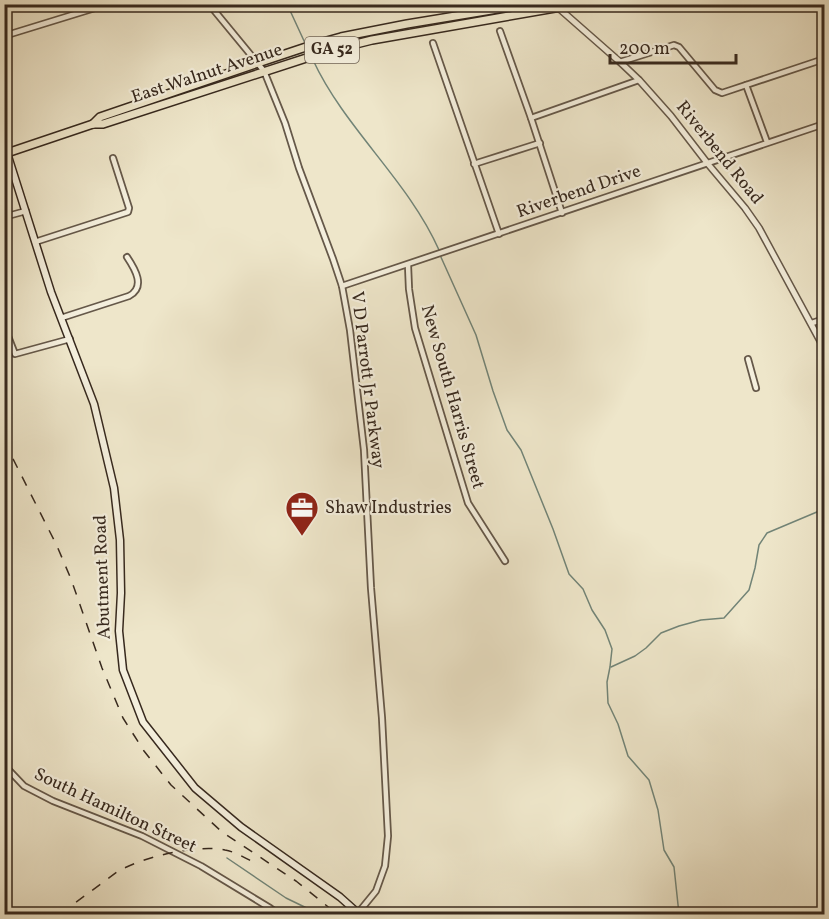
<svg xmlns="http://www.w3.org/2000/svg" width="829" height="919" font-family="Vollkorn,serif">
  <rect width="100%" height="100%" fill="#eee6ca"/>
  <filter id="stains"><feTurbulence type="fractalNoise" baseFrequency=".00333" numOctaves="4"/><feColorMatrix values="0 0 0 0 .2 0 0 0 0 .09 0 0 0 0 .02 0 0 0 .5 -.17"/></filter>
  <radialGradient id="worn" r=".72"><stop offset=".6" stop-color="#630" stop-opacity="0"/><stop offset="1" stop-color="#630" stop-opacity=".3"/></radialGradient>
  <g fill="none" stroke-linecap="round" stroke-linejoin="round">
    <!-- stream -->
    <g stroke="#728477" stroke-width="1.5">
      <path d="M287,4L305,43"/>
      <path d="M313,60C345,129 408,180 439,250"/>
      <path d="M440,255L476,335L493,391L507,430L521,450L553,529L569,574L583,589L592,610L605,630L612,649L610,667L607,682L608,703L618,724L628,756L649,780L658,810L664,850L674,867L679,914"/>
      <path d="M611,667L635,656L646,648L661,633L679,626L701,620L724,618L749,590L755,568L759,545L767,533L824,509"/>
      <path d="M227,858L286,898L319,914"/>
    </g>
    <!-- minor casing -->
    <g stroke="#655849" stroke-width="8">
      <g id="minor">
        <path d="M211,4L213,9L264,71L285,123L299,168L333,259L342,286L350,330L364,450L371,588L382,718L388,836L385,866L376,891L358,913"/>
        <path d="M500,31L531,118L562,213"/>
        <path d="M4,36L108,4"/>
        <path d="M433,43L499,234"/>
        <path d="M620,62L674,45L679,47L715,90L722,93L824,59"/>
        <path d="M746,85L767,142"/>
        <path d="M531,118L639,80"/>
        <path d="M474,164L540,143"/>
        <path d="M4,217L26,211"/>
        <path d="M35,242L128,212L129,208L113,158"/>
        <path d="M408,265L409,289L415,328L468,503L505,561"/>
        <path d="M342,286L824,124"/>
        <path d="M61,318L129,296C146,287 135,269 127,257"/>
        <path d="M812,323L824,319"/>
        <path d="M4,326L15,354L70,339"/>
        <path d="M748,359L756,388"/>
        <path d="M4,765L24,786L53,801L142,836L201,866L270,908L278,914"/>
      </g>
    </g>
    <!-- tertiary casing -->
    <g stroke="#655849" stroke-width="8">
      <path id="tertiary" d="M554,4L620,62L639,80L671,116L708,164L745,208L759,228L824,348"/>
    </g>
    <!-- secondary casing -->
    <g stroke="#37291e" stroke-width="9">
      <path id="secondary" d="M7,153L51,292L94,404L114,488L120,540L121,593L119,631L123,670L143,722L195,788L241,827L340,897L359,914"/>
    </g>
    <!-- primary casing -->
    <g stroke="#37291e" stroke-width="10">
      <g id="primary">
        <path d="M93,124L100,117L258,63L312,45L341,37L407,24L528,4"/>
        <path d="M4,143L7,153"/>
        <path d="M4,154L93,124H103L328,51L372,40L578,4"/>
      </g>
    </g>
    <!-- minor -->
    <use href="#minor" stroke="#f4efdd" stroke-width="4.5"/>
    <!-- tertiary -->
    <use href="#tertiary" stroke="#f4efdd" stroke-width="5"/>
    <!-- secondary -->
    <use href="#secondary" stroke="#f4efdd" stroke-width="6"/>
    <!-- primary -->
    <use href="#primary" stroke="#eee6ca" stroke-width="7"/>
    <!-- rail -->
    <g stroke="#37291e" stroke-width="1.5" stroke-dasharray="10 10" stroke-linecap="butt">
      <path d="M4,441L57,546L71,579L102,668L123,718L144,751L171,785L222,832L296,881L337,914"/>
      <path d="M60,914L117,872C142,857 197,844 225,850C236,852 245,858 255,863"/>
    </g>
  </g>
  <!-- icons -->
  <defs>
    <g id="office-pin" transform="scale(1.725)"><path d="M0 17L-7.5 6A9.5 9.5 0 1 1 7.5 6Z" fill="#8f2418" stroke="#f4efdd"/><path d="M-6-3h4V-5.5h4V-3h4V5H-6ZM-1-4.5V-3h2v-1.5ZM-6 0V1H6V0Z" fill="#fff"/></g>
  </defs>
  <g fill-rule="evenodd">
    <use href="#office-pin" x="302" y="508"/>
  </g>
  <g text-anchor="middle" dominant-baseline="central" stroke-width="4.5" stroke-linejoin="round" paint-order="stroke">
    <!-- shield labels -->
    <rect fill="#f4efdd" stroke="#706457" stroke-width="1.5" x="305" y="37" width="54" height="26" rx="4.5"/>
    <g font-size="16" font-weight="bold" fill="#37291e">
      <text x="332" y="50">GA 52</text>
    </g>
    <!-- street labels -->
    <g font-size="18" fill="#37291e" stroke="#f4efdd">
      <text transform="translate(207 74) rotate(-18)">East Walnut Avenue</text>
      <text transform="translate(719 153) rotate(51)">Riverbend Road</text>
      <text transform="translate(579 192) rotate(-19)">Riverbend Drive</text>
      <text transform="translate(367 380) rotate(83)">V D Parrott Jr Parkway</text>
      <text transform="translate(452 397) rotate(74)">New South Harris Street</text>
      <text transform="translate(103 577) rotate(-92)">Abutment Road</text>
      <text transform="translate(115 811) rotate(25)">South Hamilton Street</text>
    </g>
    <!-- poi labels -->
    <g font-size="18" fill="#37291e" stroke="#f4efdd" text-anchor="start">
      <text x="325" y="508">Shaw Industries</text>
    </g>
  </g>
  <!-- margin -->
  <rect width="829" height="919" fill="none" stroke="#eee6ca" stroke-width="24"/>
  <rect x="6" y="6" width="817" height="907" fill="none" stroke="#37291e" stroke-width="3"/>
  <rect x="12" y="12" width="805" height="895" fill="none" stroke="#37291e" stroke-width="1.5"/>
  <!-- scale -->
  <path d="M610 54v9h126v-9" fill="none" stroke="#37291e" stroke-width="3"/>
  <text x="619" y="54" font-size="18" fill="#37291e" stroke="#f4efdd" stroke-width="4.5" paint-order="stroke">200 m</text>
  <rect width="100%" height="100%" filter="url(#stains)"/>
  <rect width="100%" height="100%" fill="url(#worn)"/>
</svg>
